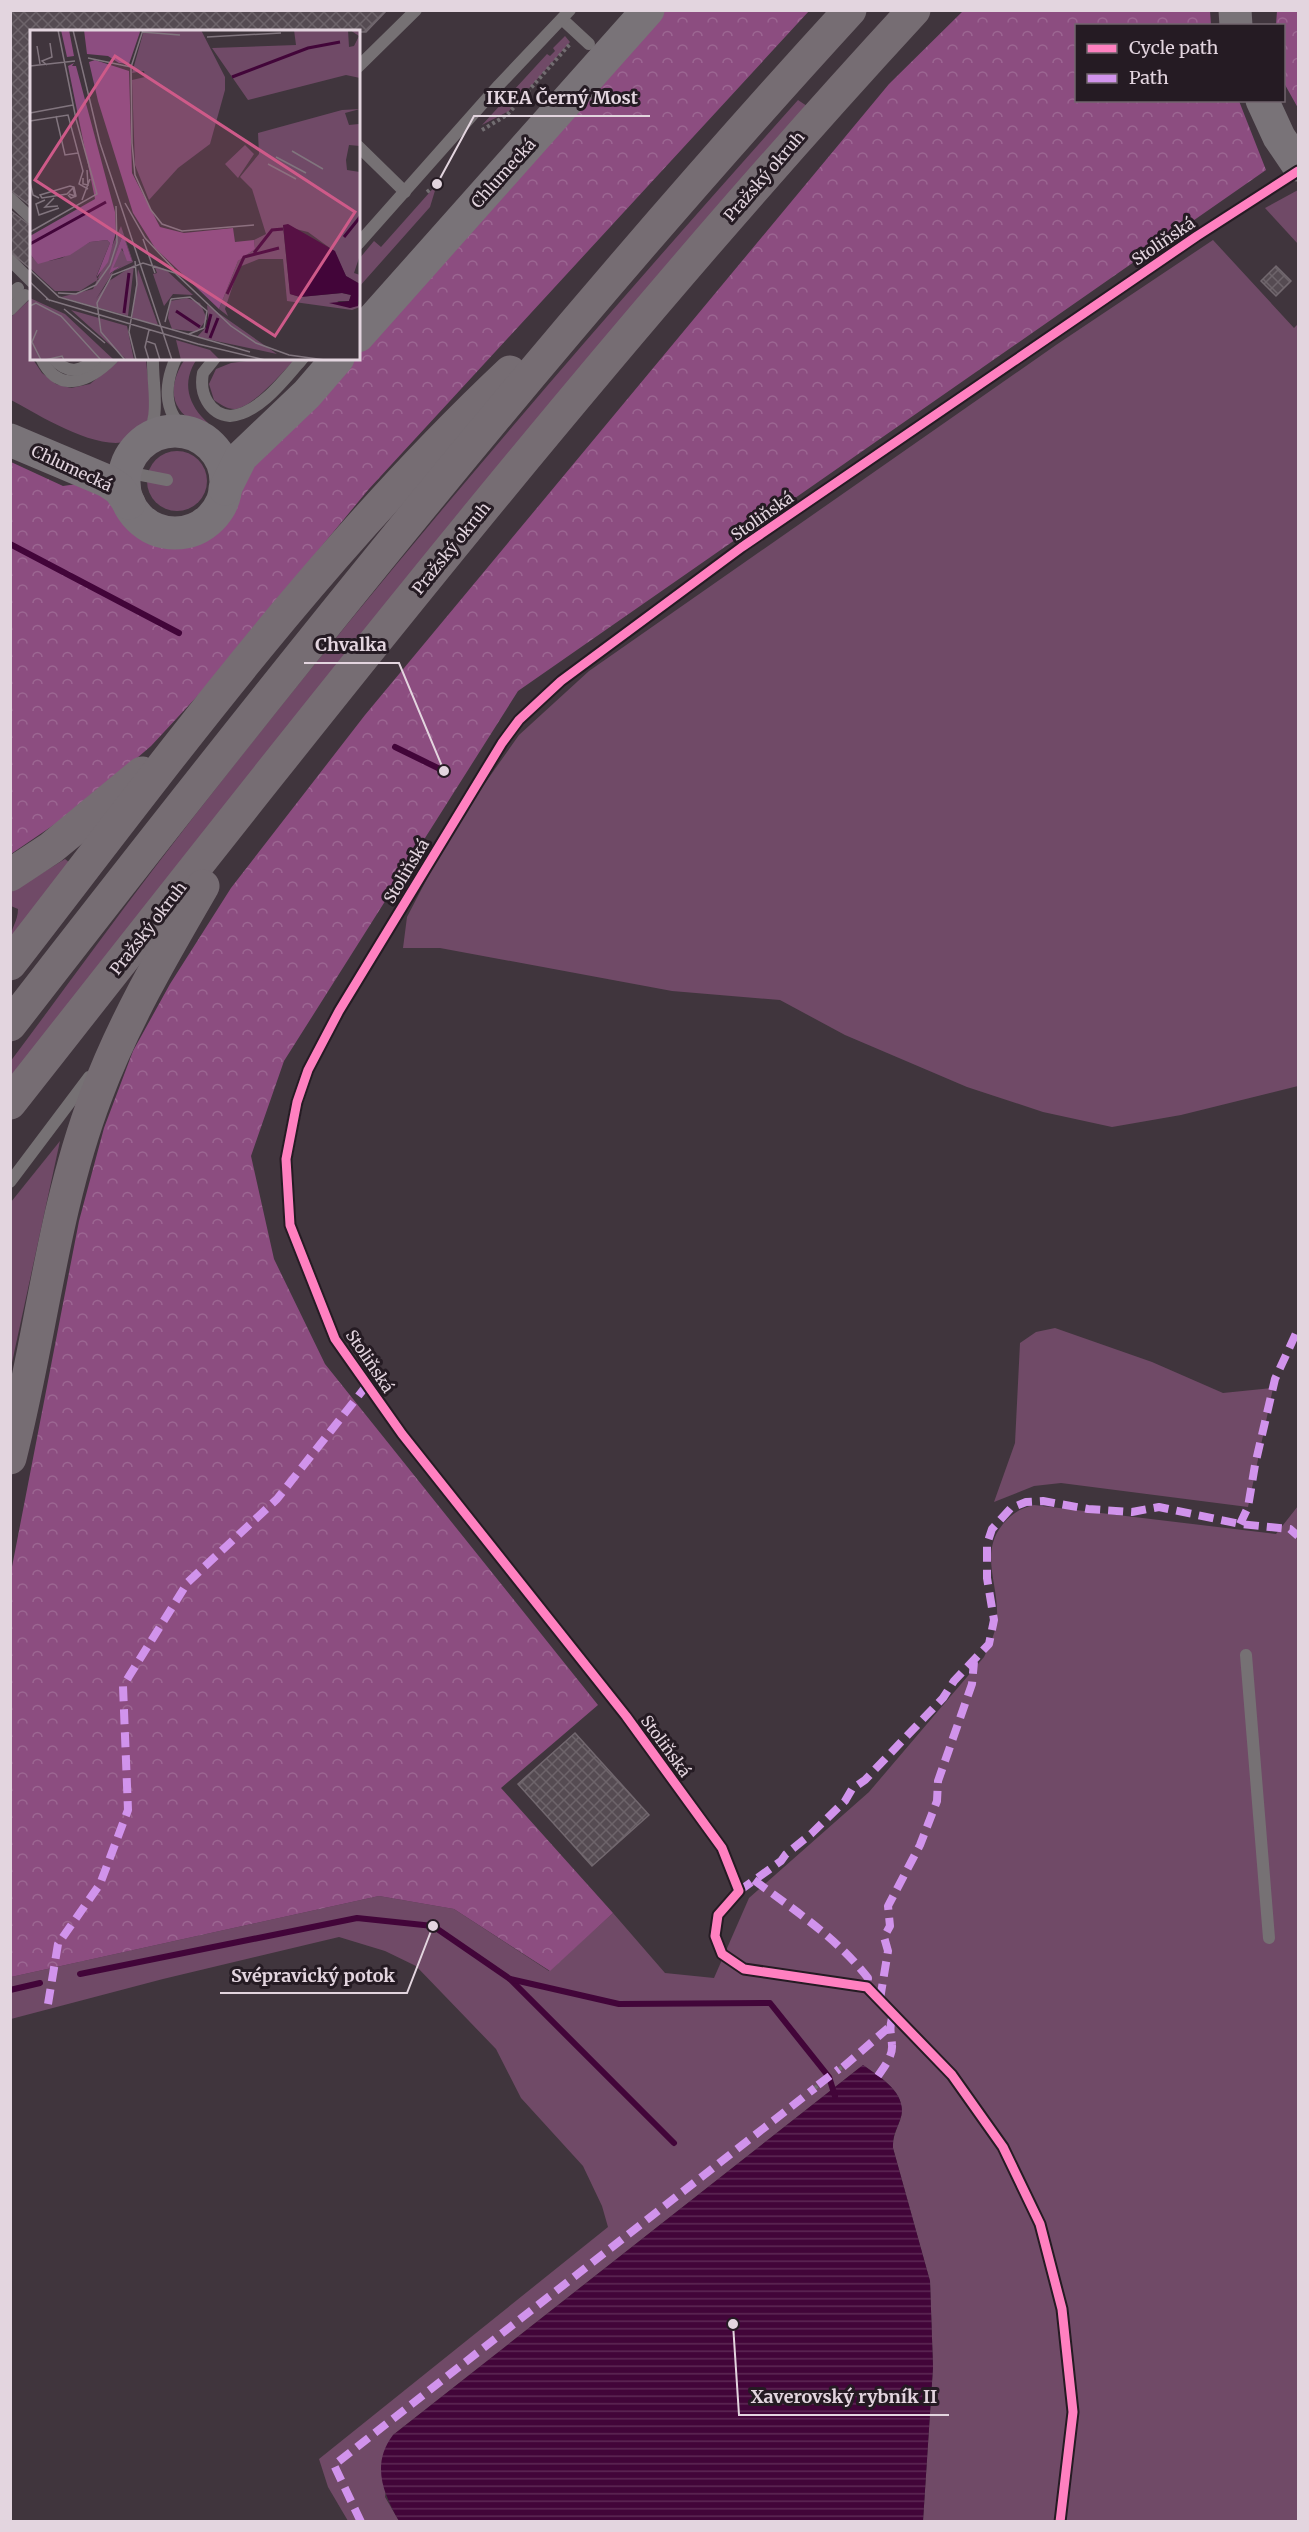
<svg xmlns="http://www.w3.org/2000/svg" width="1309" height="2532" font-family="Merriweather,serif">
  <defs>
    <pattern id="forest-crowns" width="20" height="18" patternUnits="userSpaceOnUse" patternTransform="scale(1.5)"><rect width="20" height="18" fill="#8c4d80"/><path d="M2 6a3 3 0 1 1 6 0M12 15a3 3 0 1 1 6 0" fill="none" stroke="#9c6692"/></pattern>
    <pattern id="water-rules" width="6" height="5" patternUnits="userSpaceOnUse" patternTransform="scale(1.5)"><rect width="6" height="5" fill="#420539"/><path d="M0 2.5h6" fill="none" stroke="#5d2955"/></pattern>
    <pattern id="building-cross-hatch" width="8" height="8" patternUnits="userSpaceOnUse" patternTransform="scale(1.5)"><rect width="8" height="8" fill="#554b52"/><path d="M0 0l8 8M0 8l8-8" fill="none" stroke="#6d646a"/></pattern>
  </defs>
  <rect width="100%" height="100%" fill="#40353d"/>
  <!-- green -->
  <g fill="#704a67">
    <path d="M565,36L570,42L509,111L482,125L547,54L550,56L555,51L553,48Z"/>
    <path d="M798,100L807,106L11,1079L10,1062C58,998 104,934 152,871C355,605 575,350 798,100Z"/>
    <path d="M437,184L430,207L359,287V259L374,241L381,247Z"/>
    <path d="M1298,190V244L1265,208Z"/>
    <path d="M1213,240L1294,328L1298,324V1086L1181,1115L1112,1127L1043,1112L967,1087L845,1035L780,1000L672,991L440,948H403L407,917L454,827L519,735L589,671L1056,345Z"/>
    <path d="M28,301L31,304L32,358L42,373L56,384L71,388L90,384L121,359H146C147,377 153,401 148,419C132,476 40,415 11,400L10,318Z"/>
    <path d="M185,359H197C181,382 188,405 208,423L207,427C171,416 165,389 185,359Z"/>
    <path d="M262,359H295C283,372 254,406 236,409C228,410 220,404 214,400L209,384L216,369L231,363Z"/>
    <circle cx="177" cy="481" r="30"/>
    <path d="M65,859L70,863L11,941C10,928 18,922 18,909L11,906V892Z"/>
    <path d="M60,1141L11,1367V1202Z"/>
    <path d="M1055,1328L1152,1362L1223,1393L1273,1388L1248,1507L1061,1483L1034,1486L994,1502L1015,1443L1020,1343L1036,1332Z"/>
    <path d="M1034,1505L1276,1534L1298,1506V2521H923L933,2367L930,2281L893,2148C892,2133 901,2124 902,2111C902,2089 878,2076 863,2065L393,2435L385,2497L399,2521H348L328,2487L319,2459L608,2227L602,2206L583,2166L521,2098L496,2049L416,1966L385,1951L339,1937L163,1979L11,2019V1977L379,1896L454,1909L549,1971L613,1913L665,1973L714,1978L749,1898L869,1792L984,1657C990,1645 996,1632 997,1618C999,1584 979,1553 1003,1524C1013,1513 1019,1509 1034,1505Z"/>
  </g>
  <!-- forest -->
  <g fill="url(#forest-crowns)">
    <path d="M664,11H809L368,490L203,690L151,746L80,807L11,854V462L63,486L77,484L97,490L140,533L154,539L178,543L197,540L222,522L233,506L241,477L354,359L358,358L359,353Z"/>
    <path d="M963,11H1210L1211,25L1076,26V100L1239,101L1266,170L518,691L284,1061L251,1156L274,1259L325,1364L598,1705L501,1788L613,1913L550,1971L454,1909L379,1896L11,1977V1572L79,1221L104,1128L133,1051L170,984L231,888L365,715L889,84Z"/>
    <path d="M1277,11H1298V108L1284,83V26L1276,25Z"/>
  </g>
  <!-- water -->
  <path fill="url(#water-rules)" d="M863,2065C878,2076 902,2089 902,2111C901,2124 892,2132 893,2148L930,2281L933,2367L923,2521H399C383,2493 371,2464 393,2435Z"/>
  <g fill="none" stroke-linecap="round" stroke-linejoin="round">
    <!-- stream -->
    <g stroke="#420539" stroke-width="6">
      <path d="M10,544L179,633"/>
      <path d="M395,747L444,771"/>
      <path d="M80,1974L357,1918L433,1926L510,1979L674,2143"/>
      <path d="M510,1979L619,2004L770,2003L829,2077L835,2096"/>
      <path d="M10,1990L40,1983"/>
    </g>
  </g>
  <!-- building -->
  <g fill="url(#building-cross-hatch)" stroke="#72686f" stroke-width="1.5">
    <path d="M10,10H387L366,32H32V207L10,190Z"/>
    <path d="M10,210L32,227V270L10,252Z"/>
    <path d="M1276,266L1291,281L1276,296L1261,281Z"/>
    <path d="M575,1733L649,1815L592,1866L518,1784Z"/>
  </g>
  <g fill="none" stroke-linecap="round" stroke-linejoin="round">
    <!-- path -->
    <g stroke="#726d71" stroke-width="4" stroke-dasharray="3 3" stroke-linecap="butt">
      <path d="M482,130L507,115L570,44"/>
      <path d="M427,192L437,184"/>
      <path d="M839,2069L843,2067"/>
      <path d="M815,2088L818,2085"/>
    </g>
    <!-- lane -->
    <g stroke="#767174" stroke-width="12">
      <path d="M562,19L589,44"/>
      <path d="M358,67L416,10"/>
      <path d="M358,146L405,192"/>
      <path d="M10,198L32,219"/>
      <path d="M358,244L499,85L570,10"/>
      <path d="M10,260L32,282"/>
      <path d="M10,294L18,288"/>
      <path d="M10,310L25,295"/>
      <path d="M41,358C59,396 90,381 113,358"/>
      <path d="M53,358C67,375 82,372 96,358"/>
      <path d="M176,358C163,387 163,416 192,435"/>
      <path d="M215,358L203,373C199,393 209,414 230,416C259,414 285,379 303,358"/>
      <path d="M142,444C163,419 152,388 153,358"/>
      <path d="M126,472L167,480"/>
      <path d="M10,1182L89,1077"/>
      <path d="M1246,1655L1269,1938"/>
      <path d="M722,1848L626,1716L402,1434L335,1339L290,1225L286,1159L297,1102L308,1070L339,1011L502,743L519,720L561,681L742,547L1197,236L1298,171"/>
    </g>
    <!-- secondary -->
    <g stroke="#797378" stroke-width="33">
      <path d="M1235,10L1236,26"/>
      <path d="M1262,100L1279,137L1298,165"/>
      <path d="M358,336L648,10"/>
      <circle cx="175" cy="482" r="51"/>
      <path d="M10,440L107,481L119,489L129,503"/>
      <path d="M225,489L241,457L307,394L338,358"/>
    </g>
    <!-- highway -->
    <g stroke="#766d73" stroke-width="33">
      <path d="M10,875L51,848L142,773"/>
      <path d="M10,964C168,760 322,549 510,372"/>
      <path d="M10,1025C279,678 553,334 850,10"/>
      <path d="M10,1103C302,732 593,358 914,10"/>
      <path d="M10,1458C41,1338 52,1212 96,1096C123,1023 164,953 203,886"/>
    </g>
    <!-- quiet -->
    <g stroke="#d193ec" stroke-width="8" stroke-dasharray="15 8" stroke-linecap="butt">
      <path d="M1240,1524L1248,1507L1255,1465L1275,1379L1298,1329"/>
      <path d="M754,1880C794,1910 837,1938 868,1978L867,1987"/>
      <path d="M739,1891L781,1861L786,1854L811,1834L845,1801L852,1789L865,1780L943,1698L954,1681L989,1644L994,1620L987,1578V1544L992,1529L1011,1508L1026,1502L1043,1501L1088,1509L1132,1512L1159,1507L1240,1524L1290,1529L1298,1536"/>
      <path d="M880,1999L888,1951L884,1937L890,1926L888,1906L920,1845L937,1801L938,1781L972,1684L974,1662"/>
      <path d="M48,2004L58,1944L100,1884L128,1810L123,1686L188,1582L277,1499L367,1385"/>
      <path d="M843,2067L888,2028"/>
      <path d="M878,2076C884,2067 893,2056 892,2045C891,2029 888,2029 894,2012"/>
      <path d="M818,2085L839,2069"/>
      <path d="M361,2522L334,2465L815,2088"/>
    </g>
    <!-- cycleway casing -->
    <g stroke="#251b23" stroke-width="13">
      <path id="cycleway" d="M1060,2522L1073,2412L1062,2309L1040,2224L1003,2147L952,2075L867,1987L744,1969L722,1954L715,1936L718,1915L739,1891L722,1848L626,1716L402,1434L335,1339L290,1225L286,1159L297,1102L308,1070L339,1011L502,743L519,720L561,681L742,547L1197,236L1298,171"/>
    </g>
    <!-- cycleway -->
    <use href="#cycleway" stroke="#ff80c0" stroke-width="9"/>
  </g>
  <g text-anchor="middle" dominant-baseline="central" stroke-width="6" stroke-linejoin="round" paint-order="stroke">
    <!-- street labels -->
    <g font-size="16" fill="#e3d5df" stroke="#251b23">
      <text transform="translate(503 173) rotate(-48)">Chlumecká</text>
      <text transform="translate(764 176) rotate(-49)">Pražský okruh</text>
      <text transform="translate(1163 241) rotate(-34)">Stoliňská</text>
      <text transform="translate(72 468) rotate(25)">Chlumecká</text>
      <text transform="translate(762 516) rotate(-35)">Stoliňská</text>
      <text transform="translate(451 548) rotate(-51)">Pražský okruh</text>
      <text transform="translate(406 871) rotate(-59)">Stoliňská</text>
      <text transform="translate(148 928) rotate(-52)">Pražský okruh</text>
      <text transform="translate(370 1361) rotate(56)">Stoliňská</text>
      <text transform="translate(666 1746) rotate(54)">Stoliňská</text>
    </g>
  </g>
  <!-- overview -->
  <g transform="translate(30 30)">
    <rect width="330" height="330" fill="#40353d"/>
    <path d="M114,0H171L195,47V60L180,114L148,138L119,170L105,135L102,50L115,47L114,41L102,43ZM264,0H318L319,17L324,16L329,6L320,0H330V48L316,45L218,70L182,18L266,15ZM330,79L315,83L319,95L329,94L330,116L319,115L316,130L317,140L330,142V225L324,243L330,245V254L316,246L304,221L278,202L253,196L260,264L270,267L312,263L321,265L319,271H307L320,278L330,274V277L322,280L257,271L253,229H229L209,237L195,279L198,286L189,279L208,231L225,219L224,210L236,204L222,159L210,147L229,124L228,103L312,80ZM215,115L224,124L208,148L195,134ZM91,196L103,232L84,241L66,269L79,251L104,235L98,286L31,267L63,259ZM93,204L102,231L91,219L82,239L91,236L80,244ZM77,210L80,213L66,247L69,249L50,261H25L0,238V224L3,228L19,231L32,228L60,212ZM124,235L135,239L163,265L143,264L134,276L123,244L127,243ZM108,239L128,295L102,288ZM0,268L35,284L84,330H0ZM157,268L170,273L177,289L167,302L142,299L138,288L140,271ZM177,275L247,324L167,307L179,294ZM41,280L97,296L104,330H97ZM146,310L180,320L190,330H151Z" fill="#704a67" fill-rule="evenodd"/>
    <path d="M31,0H39L44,26L37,27ZM54,0H109L110,2L99,34L89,33L78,26L57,24ZM65,30L99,41L102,143L130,197L154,203L203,198L205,212L224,210L225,219L208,231L189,279L125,218L103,183L68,71L59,32ZM44,33L42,36H46L85,182L86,202L78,232L66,248L80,213L77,210L60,212L40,225L8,234L0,224V206L65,169L38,36ZM93,204L102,231H97L92,218L83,238L91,236L79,244Z" fill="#8c4d80"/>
    <path d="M258,194L305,221L316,246L330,254L328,276L320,278L299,273L319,271L321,265L312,263L270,267L260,264L253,195Z" fill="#420539"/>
    <path fill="none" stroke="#420539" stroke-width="3" d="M202,47L278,18L310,12M314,207L330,187M0,214L76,172M224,223L242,200L253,199M197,264L214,227L249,218M146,281L170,297M94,283L99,243M176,303L181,284M180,308L188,288"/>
    <path fill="none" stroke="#81757e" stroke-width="1.5" d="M43,0L70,113L142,330M113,0L101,37L102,113L105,145L121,180L132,194L152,201L224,195M112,2L150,5M177,7L251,3M7,16L10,34M58,28L101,37M17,35L12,31L22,27L20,13M0,36L45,31M0,83L43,75M26,86L35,125L48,123M0,91L38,85L53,141L49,154L58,159M262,121L293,139M246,127L276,143M238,134L266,149M53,148V154L58,155L57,140M0,152L3,165L9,168M38,165L41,168L46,166L44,157L40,156L10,165L12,168L37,164L43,158L45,166L39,164M24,168L15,177L28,176M15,170L6,174L9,185L29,178M52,170L60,149M95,173L115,208L144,239M86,176L87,213M0,202L67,164L46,89L28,0M113,209L125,243M105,231L107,254L99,302L106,330M0,240L29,267L220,322M0,252L20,271M28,263L46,264L66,255L80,235L87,213M16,269L168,314L235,330M141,269L160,267L177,281L174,298L159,304M0,276L6,273L31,286L71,330M34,279L75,313M135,292L141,269M7,300L2,312L11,330M116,311L125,314L130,330M15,330L32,326L34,330M95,330L71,302L67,273L82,245L113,233L145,243L201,296L226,313L259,325L295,330M119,330L115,317L119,300"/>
    <path fill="#ce5a89" fill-opacity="0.15" stroke="#ce5a89" stroke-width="3" d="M85,26L325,182L245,306L5,150Z"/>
    <rect width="330" height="330" fill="none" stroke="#e3d5df" stroke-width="3"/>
  </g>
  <!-- callouts -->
  <path fill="none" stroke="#e3d5df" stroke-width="2" d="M437 184L474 116H650M444 771L399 663H304M433 1926L407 1993H220M733 2324L739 2415H949"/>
  <g fill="#e3d5df" stroke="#251b23" stroke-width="2">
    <circle cx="437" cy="184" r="6"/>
    <circle cx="444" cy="771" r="6"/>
    <circle cx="433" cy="1926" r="6"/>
    <circle cx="733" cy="2324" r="6"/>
  </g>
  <g font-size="18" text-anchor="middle" font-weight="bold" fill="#e3d5df" stroke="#251b23" stroke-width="6" stroke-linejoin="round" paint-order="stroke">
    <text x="562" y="104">IKEA Černý Most</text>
    <text x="351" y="651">Chvalka</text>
    <text x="313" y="1982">Svépravický potok</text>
    <text x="844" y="2403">Xaverovský rybník II</text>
  </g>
  <!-- border -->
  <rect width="1309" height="2532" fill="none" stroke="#e3d5df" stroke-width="24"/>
  <!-- legend -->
  <rect x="1075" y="24" width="210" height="78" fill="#251b23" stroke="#71656e" stroke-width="1.5"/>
  <rect x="1087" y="44" width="30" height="9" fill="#ff80c0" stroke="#71656e" stroke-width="1.5"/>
  <text x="1129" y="54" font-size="18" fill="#e3d5df">Cycle path</text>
  <rect x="1087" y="74" width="30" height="9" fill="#d193ec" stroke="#71656e" stroke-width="1.5"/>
  <text x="1129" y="84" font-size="18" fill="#e3d5df">Path</text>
</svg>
